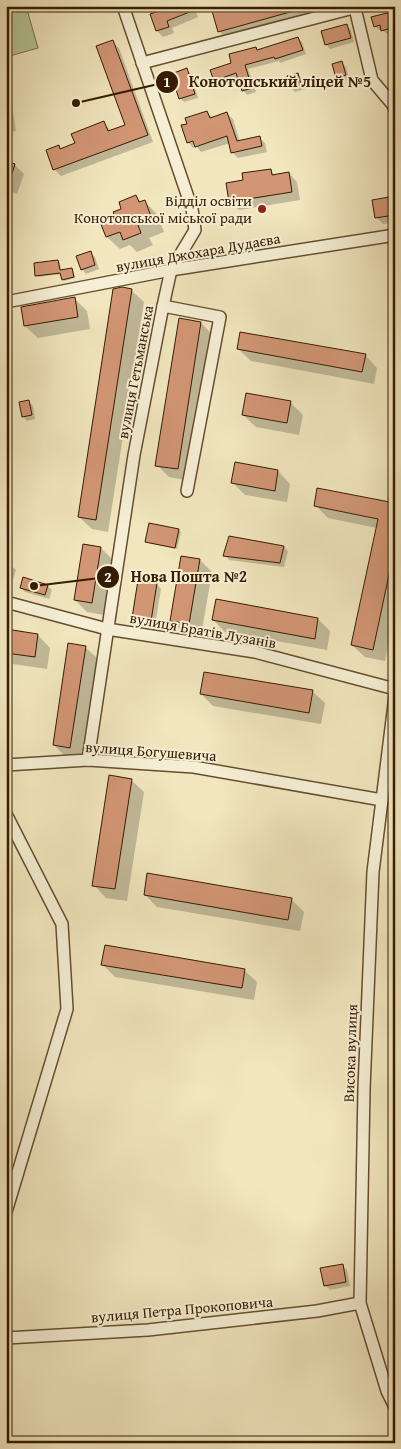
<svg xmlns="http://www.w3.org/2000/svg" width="401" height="1449" font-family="'Gentium Book Plus',serif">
  <rect width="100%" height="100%" fill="#f1e6be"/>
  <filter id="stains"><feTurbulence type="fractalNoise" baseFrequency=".004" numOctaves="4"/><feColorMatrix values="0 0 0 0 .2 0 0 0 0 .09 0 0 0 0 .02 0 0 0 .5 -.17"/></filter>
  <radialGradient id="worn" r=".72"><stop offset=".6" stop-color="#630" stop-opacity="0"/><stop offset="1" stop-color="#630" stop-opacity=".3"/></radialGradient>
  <!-- green -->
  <path fill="#b6c695" stroke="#76714b" d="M6,6H26L38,48L6,57Z"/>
  <!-- shadow -->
  <g fill="#0003">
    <path d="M194,6L198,17L172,28L174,33L163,37L157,31L152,15Z"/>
    <path d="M232,6H342L226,38L219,31Z"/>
    <path d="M395,12V32L387,34L382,30H379L375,26Z"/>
    <path d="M346,26L351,30L354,42L330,49L326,44Z"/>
    <path d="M298,38L302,42L306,54L280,63L279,61L248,69L256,92L247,95L243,90L239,78L219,84L215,80L233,64L256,48L258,51Z"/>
    <path d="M112,42L119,48L153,142L61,176L54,169L59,147L62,150L77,144L104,123L111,131L127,125Z"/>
    <path d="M341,62L346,67L349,79L341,81L337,77Z"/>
    <path d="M6,68L16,131L7,133L6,131Z"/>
    <path d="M186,70L191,74L198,98L184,102L180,98Z"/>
    <path d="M298,75L302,79L305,89L295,92L291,88L288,77Z"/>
    <path d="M207,112L213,118L227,114L233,119L240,142L259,138L265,143L267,152L238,158L232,152L230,143L201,152L197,147L193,148L188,142L189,124Z"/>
    <path d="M6,162L15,165L24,174L17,194L6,191Z"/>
    <path d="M270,170L276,176L289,173L297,182L300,200L239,210L230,202L244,181Z"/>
    <path d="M135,196L142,202L144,201L157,214L164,232L149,238L153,245L137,252L130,245L120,249L107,237L102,222L116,217Z"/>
    <path d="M395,197V222L383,224L376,217Z"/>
    <path d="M90,252L95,257L99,269L86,274L82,269Z"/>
    <path d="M58,262L60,263L61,271L71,269L73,271L75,278L64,281L62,274L38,277L36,275Z"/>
    <path d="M131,290L144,302L108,532L92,529L79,517Z"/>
    <path d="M74,298L87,311L90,329L38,338L25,326Z"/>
    <path d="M201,323L213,335L190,481L169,477L157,465Z"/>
    <path d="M238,349L365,355L377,368L374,384L251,361Z"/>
    <path d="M28,401L33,406L35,419L27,421L23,417Z"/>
    <path d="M290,402L303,415L299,435L256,427L243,415Z"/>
    <path d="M393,455L395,456V475L390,470Z"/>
    <path d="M278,471L290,484L287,502L245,495L232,482Z"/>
    <path d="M395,493V615L385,661L365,657L352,645L377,528L328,518L315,505L393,504Z"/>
    <path d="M179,530L181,532L177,549L149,543L147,541Z"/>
    <path d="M84,545L101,548L113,560L104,615L87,612L75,600Z"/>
    <path d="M284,547L288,551L284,567L229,560L225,555Z"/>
    <path d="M200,560L212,572L201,636L184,633L171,620Z"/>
    <path d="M6,561L16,570L10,588L6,587Z"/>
    <path d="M139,582L157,584L161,589L155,625L137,622L133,618Z"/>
    <path d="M48,586L52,590L49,599L25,592L21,588Z"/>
    <path d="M217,601L318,619L330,631L327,650L225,632L213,620Z"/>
    <path d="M6,631L38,635L50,648L47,669L6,663Z"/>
    <path d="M85,647L98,659L82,760L66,757L54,745Z"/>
    <path d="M312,691L325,703L321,724L213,706L201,694Z"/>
    <path d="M131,780L144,792L127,901L106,898L94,885Z"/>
    <path d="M145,895L291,899L304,912L300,931L157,907Z"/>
    <path d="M102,964L244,970L257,982L254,1000L115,977Z"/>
    <path d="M343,1266L347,1270L350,1286L330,1290L325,1285Z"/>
  </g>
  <!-- building -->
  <g fill="#d29675" stroke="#361c01">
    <path d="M158,6H202V7L167,21L169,27L156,31L150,14L159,11Z"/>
    <path d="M228,6H301V9L218,32L212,11Z"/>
    <path d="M395,11V27L381,31L380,25L374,27L371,17Z"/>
    <path d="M347,24L351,38L325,45L321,31Z"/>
    <path d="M298,37L303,50L275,59L274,57L245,65L252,88L242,91L236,73L214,81L210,70L231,63L229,54L256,47L257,50Z"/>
    <path d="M113,40L148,135L53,170L46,150L59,145L60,149L75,143L71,134L104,121L108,131L125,125L96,46Z"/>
    <path d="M342,61L346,75L336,78L332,64Z"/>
    <path d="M187,68L195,94L179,99L171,74Z"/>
    <path d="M298,73L301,85L290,88L287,76Z"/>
    <path d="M207,111L210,118L227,112L237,141L260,136L262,146L231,153L227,136L195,147L193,141L187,143L181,125L187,124L185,118Z"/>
    <path d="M6,161L15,164L8,187H6Z"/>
    <path d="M271,169L272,175L289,172L292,192L229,202L226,183L243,180L242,173Z"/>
    <path d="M136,195L139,202L145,200L152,219L138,225L141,233L123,240L120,232L106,237L100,222L115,216L113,212L121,209L119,202Z"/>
    <path d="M395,196V215L375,218L372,200Z"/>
    <path d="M91,251L95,265L81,270L76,256Z"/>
    <path d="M58,260L60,270L72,268L74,277L62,280L60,273L35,276L34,263Z"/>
    <path d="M122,287L132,289L96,520L78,517L113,289Z"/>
    <path d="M75,297L78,317L24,326L21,307Z"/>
    <path d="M179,318L201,322L178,469L155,466Z"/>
    <path d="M240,332L366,354L362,372L237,349Z"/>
    <path d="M246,393L291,401L287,423L242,415Z"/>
    <path d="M29,400L32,415L22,417L19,402Z"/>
    <path d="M235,462L278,470L275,491L231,483Z"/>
    <path d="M317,488L395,503V546L373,650L351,645L378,519L314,506Z"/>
    <path d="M149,523L179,529L175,548L145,542Z"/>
    <path d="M229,536L284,546L280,563L223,556Z"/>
    <path d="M83,544L101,547L92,603L74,600Z"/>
    <path d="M181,556L200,559L189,624L170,621Z"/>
    <path d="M23,577L48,585L45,595L20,588Z"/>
    <path d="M138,580L157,583L151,621L132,618Z"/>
    <path d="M216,599L318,618L315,639L212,620Z"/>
    <path d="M6,629L38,634L35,657L6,653Z"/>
    <path d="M68,643L86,646L70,748L53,745Z"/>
    <path d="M204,672L313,690L309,713L200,694Z"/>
    <path d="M109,775L132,779L115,889L92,886Z"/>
    <path d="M147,873L292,898L288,920L144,895Z"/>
    <path d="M105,945L245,969L242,988L101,965Z"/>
    <path d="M343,1264L346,1282L324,1286L320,1268Z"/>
  </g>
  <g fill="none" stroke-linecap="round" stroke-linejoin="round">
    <!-- minor casing -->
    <g stroke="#654e30" stroke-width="14">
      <g id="minor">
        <path d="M355,8L372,80L393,105L395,109"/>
        <path d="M142,63L361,6"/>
        <path d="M6,302L171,270L395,235"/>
        <path d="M163,306L220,317L187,491"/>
        <path d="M6,602L107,629L255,652L395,689"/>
        <path d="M395,696L373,872L364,1089L360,1303L387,1391L395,1407"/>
        <path d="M88,760L134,455L163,306L171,270L195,230L192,209L123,6"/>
        <path d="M6,765L88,760L194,767L382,800"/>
        <path d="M6,814L62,924L67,1009L6,1212"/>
        <path d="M6,1338L148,1330L317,1311L360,1303"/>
      </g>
    </g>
    <!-- minor -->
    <use href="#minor" stroke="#f6efd5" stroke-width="11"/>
  </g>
  <!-- markers -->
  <circle fill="#8f2418" stroke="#f6efd5" stroke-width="2" cx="262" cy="209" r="5"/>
  <g text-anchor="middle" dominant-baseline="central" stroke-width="4" stroke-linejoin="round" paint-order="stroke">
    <!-- poi labels -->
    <g font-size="15" fill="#361c01" stroke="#f6efd5" text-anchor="end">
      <text x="252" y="200">Відділ освіти<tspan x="252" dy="17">Конотопської міської ради</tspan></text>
    </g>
    <!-- street labels -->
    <g font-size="15" fill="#361c01" stroke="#f6efd5">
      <text transform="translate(198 252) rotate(-10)">вулиця Джохара Дудаєва</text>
      <text transform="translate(135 372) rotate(-79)">вулиця Гетьманська</text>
      <text transform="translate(203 630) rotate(10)">вулиця Братів Лузанів</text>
      <text transform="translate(151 751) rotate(4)">вулиця Богушевича</text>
      <text transform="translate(350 1053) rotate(-88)">Висока вулиця</text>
      <text transform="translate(182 1309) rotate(-5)">вулиця Петра Прокоповича</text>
    </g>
  </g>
  <!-- callouts -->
  <path fill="none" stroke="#361c01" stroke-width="2" d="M76 103L167 82M34 586L108 577"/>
  <g fill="#361c01" stroke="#f6efd5" stroke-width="2">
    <circle cx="76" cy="103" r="5"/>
    <circle cx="34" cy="586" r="5"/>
    <circle cx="167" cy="82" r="12"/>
    <circle cx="108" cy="577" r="12"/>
  </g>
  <g font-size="15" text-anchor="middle" font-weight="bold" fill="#fff">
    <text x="167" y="87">1</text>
    <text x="108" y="582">2</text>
  </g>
  <g font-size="16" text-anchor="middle" font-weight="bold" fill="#361c01" stroke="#f6efd5" stroke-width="4" stroke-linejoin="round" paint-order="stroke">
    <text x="280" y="87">Конотопський ліцей №5</text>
    <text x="189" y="582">Нова Пошта №2</text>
  </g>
  <!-- margin -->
  <rect width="401" height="1449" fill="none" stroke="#f1e6be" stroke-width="25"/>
  <rect x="8" y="8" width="386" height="1434" fill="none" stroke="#361c01" stroke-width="2.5"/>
  <rect x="12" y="12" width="376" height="1424" fill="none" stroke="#361c01"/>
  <rect width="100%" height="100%" filter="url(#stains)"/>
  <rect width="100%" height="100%" fill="url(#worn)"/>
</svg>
